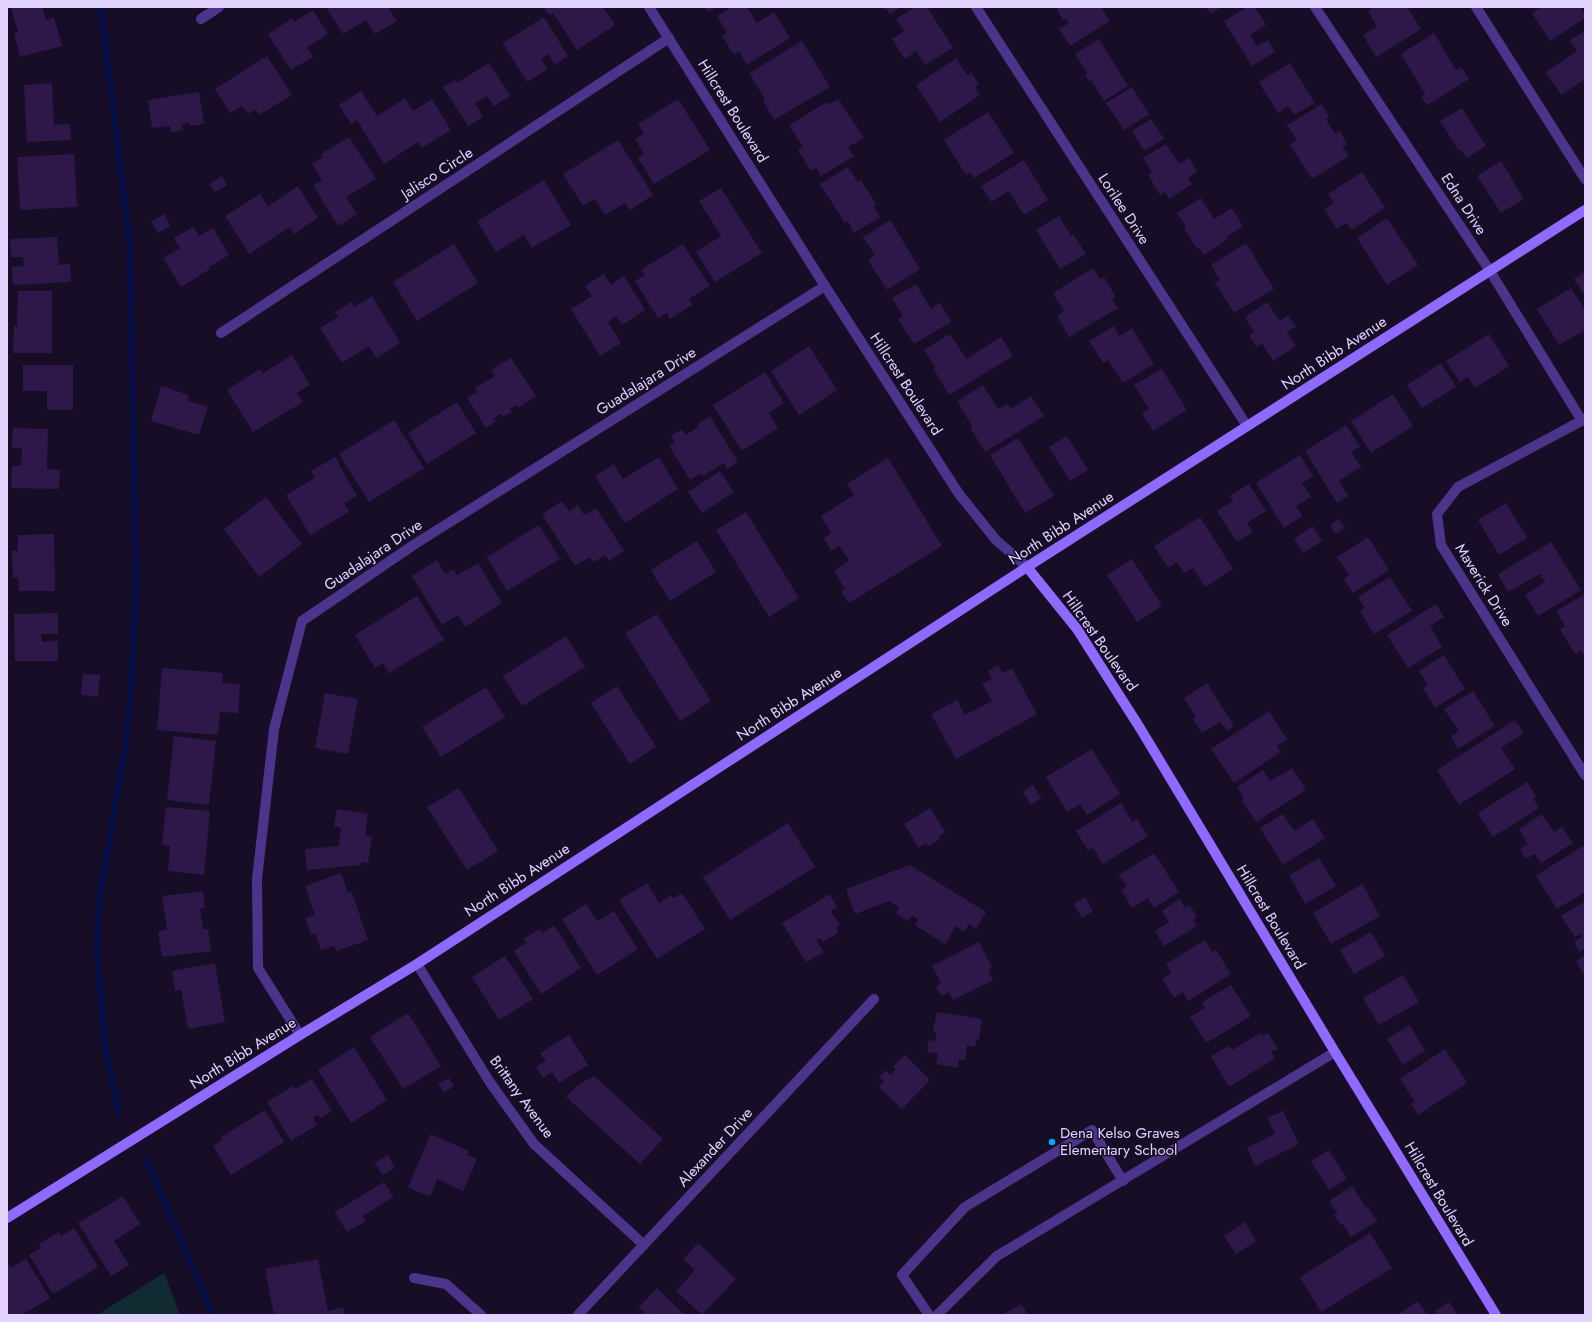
<svg xmlns="http://www.w3.org/2000/svg" width="1592" height="1322" font-family="Jost,sans-serif">
  <rect width="100%" height="100%" fill="#170d27"/>
  <!-- green -->
  <path fill="#102b31" d="M164,1273L180,1315H97Z"/>
  <g fill="none" stroke-linecap="round" stroke-linejoin="round">
    <!-- stream -->
    <g stroke="#060e47" stroke-width="6">
      <path d="M101,7L130,245L136,586L131,695L124,757L100,892L97,949L104,1039L119,1114"/>
      <path d="M147,1161L213,1315"/>
    </g>
  </g>
  <!-- building -->
  <g fill="#2d1849">
    <path d="M11,7H42L46,20L54,17L62,46L20,57L14,33L18,32Z"/>
    <path d="M326,7H388L397,21L375,34L366,20L343,34Z"/>
    <path d="M544,7H603L615,25L577,50L553,13L549,15Z"/>
    <path d="M705,7H716L708,12Z"/>
    <path d="M732,7H747L757,23L774,12L790,38L747,65L739,51L734,55L722,36L727,33L717,16Z"/>
    <path d="M883,7H901L890,14L886,9L884,10Z"/>
    <path d="M915,7H927L953,48L925,65L916,51L905,59L892,39L904,31L896,19Z"/>
    <path d="M1059,7H1101L1110,21L1070,46L1059,29L1069,23L1066,18L1063,20L1057,10Z"/>
    <path d="M1206,7H1221L1211,14Z"/>
    <path d="M1247,7H1255L1266,25L1250,35L1257,46L1268,40L1275,52L1252,66L1224,21Z"/>
    <path d="M1374,7H1407L1421,29L1376,57L1363,35L1377,27L1368,11Z"/>
    <path d="M1541,7H1580L1585,14V18L1550,41L1532,13Z"/>
    <path d="M313,10L328,34L307,47L313,57L291,70L268,34L292,18L294,22Z"/>
    <path d="M544,17L568,56L555,65L548,54L541,59L548,69L527,82L503,43Z"/>
    <path d="M1585,31V79L1561,95L1546,72L1577,51L1570,40Z"/>
    <path d="M1434,33L1456,70L1461,67L1469,79L1427,105L1421,97L1425,94L1401,54Z"/>
    <path d="M1099,39L1128,86L1104,101L1091,80L1089,81L1085,75L1087,73L1075,54Z"/>
    <path d="M802,41L830,87L774,120L763,101L765,99L749,73Z"/>
    <path d="M267,56L292,95L259,115L256,109L248,114L242,106L230,113L215,89Z"/>
    <path d="M956,58L967,75L971,72L979,84L975,87L980,95L940,122L916,85Z"/>
    <path d="M489,63L510,96L494,106L487,96L475,103L483,117L468,126L443,87L455,80L457,83Z"/>
    <path d="M1290,63L1315,103L1294,115L1288,106L1278,113L1259,82Z"/>
    <path d="M52,83L54,125L70,124L71,140L27,142L24,85Z"/>
    <path d="M1132,87L1149,114L1124,130L1106,103Z"/>
    <path d="M361,91L377,116L405,98L413,111L432,99L451,130L422,148L418,142L384,164L357,120L351,124L339,105Z"/>
    <path d="M199,92L204,124L190,126L189,123L182,124L183,130L171,132L170,126L152,128L148,100Z"/>
    <path d="M678,99L710,150L654,184L638,158L644,154L635,139L644,134L638,124Z"/>
    <path d="M838,99L864,138L848,147L854,156L821,176L816,168L811,171L798,150L803,147L789,125L827,102L829,105Z"/>
    <path d="M1322,104L1329,116L1326,119L1335,134L1340,131L1347,144L1343,146L1349,156L1312,179L1290,144L1297,140L1287,125Z"/>
    <path d="M1462,108L1486,146L1467,158L1461,150L1459,151L1440,121Z"/>
    <path d="M988,112L1014,153L974,178L970,172L966,175L944,140Z"/>
    <path d="M1151,119L1164,139L1144,151L1132,131Z"/>
    <path d="M349,137L376,179L346,197L357,214L338,226L313,185L322,180L312,164L323,157L321,154Z"/>
    <path d="M618,140L653,195L630,210L625,203L605,215L595,199L583,206L563,174Z"/>
    <path d="M1166,144L1179,164L1189,158L1197,171L1188,178L1192,184L1169,199L1165,192L1160,195L1148,175L1152,172L1143,158Z"/>
    <path d="M74,154L77,207L20,210L17,157Z"/>
    <path d="M1024,160L1048,200L1024,215L1009,191L991,202L981,186Z"/>
    <path d="M1501,161L1524,199L1501,213L1477,176Z"/>
    <path d="M848,167L858,182L861,180L876,204L873,206L880,217L854,233L848,221L845,223L820,184Z"/>
    <path d="M1362,172L1385,208L1352,230L1347,223L1337,229L1324,209L1334,203L1328,194Z"/>
    <path d="M222,176L227,185L215,192L210,184Z"/>
    <path d="M544,180L571,225L532,248L524,235L496,252L477,221Z"/>
    <path d="M298,186L318,218L294,234L290,227L249,254L225,216L260,194L268,206Z"/>
    <path d="M721,188L762,253L715,282L696,252L721,236L699,201Z"/>
    <path d="M1201,198L1214,219L1232,208L1243,226L1226,237L1228,239L1204,255L1199,248L1197,249L1184,228L1186,227L1177,213Z"/>
    <path d="M164,214L170,226L158,233L151,222Z"/>
    <path d="M1059,216L1071,236L1073,234L1086,254L1060,269L1036,230Z"/>
    <path d="M1387,218L1418,265L1387,285L1357,238Z"/>
    <path d="M890,220L920,269L887,290L868,260L875,255L863,237Z"/>
    <path d="M193,227L199,236L213,228L229,255L209,267L210,269L181,287L163,258L180,248L174,238Z"/>
    <path d="M57,237L59,265L70,264L71,282L13,285L12,267L24,266L23,257H11L10,239Z"/>
    <path d="M1246,243L1274,289L1234,313L1215,283L1220,280L1211,265Z"/>
    <path d="M454,244L478,283L417,321L393,282Z"/>
    <path d="M683,244L710,286L689,299L692,305L670,319L667,313L658,318L635,281L645,275L641,270Z"/>
    <path d="M1093,268L1100,279L1104,277L1116,297L1112,299L1118,308L1069,337L1057,316L1064,311L1053,293Z"/>
    <path d="M1585,272V296L1574,279Z"/>
    <path d="M604,274L611,285L624,276L645,310L622,325L616,316L608,322L621,343L600,356L571,309L592,296L585,286Z"/>
    <path d="M916,284L931,309L940,303L951,322L914,344L898,319L903,316L892,298Z"/>
    <path d="M1571,288L1585,310V330L1559,345L1537,309Z"/>
    <path d="M18,291H52V353H13L14,326H17Z"/>
    <path d="M372,296L400,343L376,358L369,346L342,363L320,328L338,317L335,312L351,302L354,307Z"/>
    <path d="M1267,302L1280,321L1288,315L1296,327L1287,332L1296,346L1273,361L1262,343L1257,347L1249,335L1254,332L1245,317Z"/>
    <path d="M1114,326L1119,336L1132,328L1154,364L1123,383L1108,360L1103,363L1089,341Z"/>
    <path d="M950,334L966,359L1001,337L1013,356L949,395L933,368L935,367L924,350Z"/>
    <path d="M1489,334L1509,366L1475,388L1468,377L1460,382L1446,361Z"/>
    <path d="M809,346L837,390L799,415L771,371Z"/>
    <path d="M292,355L310,385L297,393L303,402L253,432L227,390L260,369L263,373Z"/>
    <path d="M511,358L536,396L518,408L516,405L510,408L512,412L503,417L501,414L494,418L496,421L486,428L467,398L477,392L475,388L495,376L491,370Z"/>
    <path d="M1441,363L1456,387L1422,408L1407,385Z"/>
    <path d="M23,365H73V410H47V391H23Z"/>
    <path d="M1162,369L1187,410L1153,431L1142,413L1149,409L1134,385Z"/>
    <path d="M765,372L784,403L769,413L778,428L742,451L713,405Z"/>
    <path d="M983,385L998,409L1008,404L1011,409L1031,396L1044,416L985,452L970,427L972,426L957,401Z"/>
    <path d="M161,386L189,395L188,401L208,407L199,435L151,421Z"/>
    <path d="M1393,394L1413,426L1371,453L1351,421Z"/>
    <path d="M457,402L476,433L427,464L408,433Z"/>
    <path d="M710,416L738,462L727,469L724,463L702,476L700,474L690,480L669,446L675,443L671,436L682,429L686,435L698,427L697,425Z"/>
    <path d="M394,420L424,468L369,502L339,454Z"/>
    <path d="M1346,425L1360,447L1351,452L1361,467L1339,481L1348,496L1337,503L1305,451Z"/>
    <path d="M13,428L48,429L47,469L60,470L59,489L11,488L12,466H21L22,448H12Z"/>
    <path d="M1067,436L1088,470L1070,481L1049,447Z"/>
    <path d="M1018,438L1054,496L1025,513L990,455Z"/>
    <path d="M1300,455L1313,476L1302,483L1311,497L1296,506L1302,516L1284,528L1256,483Z"/>
    <path d="M335,457L357,496L344,503L349,512L310,535L286,495L315,478L311,471Z"/>
    <path d="M659,457L678,489L625,523L595,476L614,464L623,479Z"/>
    <path d="M888,458L942,546L849,603L841,591L845,589L834,571L849,561L840,546L831,551L824,538L831,533L821,516L854,495L847,484Z"/>
    <path d="M720,471L734,492L702,513L688,492Z"/>
    <path d="M1249,484L1266,511L1247,523L1253,532L1237,542L1217,511L1233,501L1230,496Z"/>
    <path d="M266,497L302,544L259,577L224,529Z"/>
    <path d="M562,501L569,511L578,505L584,515L596,508L624,551L609,561L605,555L594,562L590,557L575,566L542,514Z"/>
    <path d="M1506,503L1527,538L1499,555L1478,520Z"/>
    <path d="M746,512L799,598L769,617L716,530Z"/>
    <path d="M1200,517L1233,569L1205,587L1193,568L1184,573L1177,562L1168,568L1154,546Z"/>
    <path d="M1339,519L1345,528L1336,534L1330,525Z"/>
    <path d="M539,525L560,559L507,591L487,557Z"/>
    <path d="M1313,526L1322,541L1303,553L1294,539Z"/>
    <path d="M54,534L55,591H19L18,577L13,578L12,551H18V535Z"/>
    <path d="M1368,537L1389,570L1353,593L1344,579L1349,575L1337,557Z"/>
    <path d="M697,541L716,572L670,601L651,570Z"/>
    <path d="M1551,542L1581,590L1538,616L1525,595L1545,582L1540,574L1508,592L1498,574Z"/>
    <path d="M1132,559L1162,606L1137,622L1107,575Z"/>
    <path d="M437,560L445,574L453,569L457,575L478,563L502,603L465,627L458,615L442,625L412,576Z"/>
    <path d="M1390,577L1412,611L1374,634L1360,611L1365,608L1358,597Z"/>
    <path d="M1585,594V658L1581,651L1575,654L1560,629L1565,626L1556,611Z"/>
    <path d="M417,596L444,640L389,673L383,663L375,668L355,635Z"/>
    <path d="M1436,604L1444,617L1430,626L1442,647L1408,668L1387,635Z"/>
    <path d="M58,613V634H41L42,642L58,641V661H15L14,614Z"/>
    <path d="M657,614L711,701L680,721L625,633Z"/>
    <path d="M566,636L585,667L522,706L503,676Z"/>
    <path d="M1444,655L1465,689L1435,708L1423,688L1428,685L1419,671Z"/>
    <path d="M998,665L1003,673L1012,668L1037,714L956,759L931,714L957,700L965,715L992,701L982,684L992,679L988,671Z"/>
    <path d="M162,668L223,673L222,683L240,684L238,713L220,712L218,735L157,730Z"/>
    <path d="M83,674L100,675L98,697L81,695Z"/>
    <path d="M1207,683L1234,726L1227,731L1220,722L1202,733L1193,719L1196,717L1184,698Z"/>
    <path d="M617,686L656,747L630,764L591,703Z"/>
    <path d="M486,687L505,717L441,757L422,727Z"/>
    <path d="M1473,691L1495,726L1458,749L1451,737L1459,731L1444,709Z"/>
    <path d="M325,693L358,699L348,754L315,748Z"/>
    <path d="M1269,711L1287,739L1277,746L1281,752L1234,783L1211,749Z"/>
    <path d="M1515,720L1524,733L1501,748L1515,769L1459,805L1437,770Z"/>
    <path d="M174,736L216,741L209,805L167,800Z"/>
    <path d="M1092,749L1120,794L1087,815L1080,804L1067,812L1046,777Z"/>
    <path d="M1292,768L1306,790L1256,822L1242,800L1244,798L1237,787L1263,770L1270,781Z"/>
    <path d="M1527,782L1536,796L1533,798L1539,808L1493,837L1478,813Z"/>
    <path d="M1033,785L1041,798L1031,805L1023,792Z"/>
    <path d="M459,788L498,851L467,870L427,807Z"/>
    <path d="M1121,803L1132,822L1137,819L1148,836L1103,864L1093,848L1088,850L1076,831Z"/>
    <path d="M166,807L210,811L204,875L168,871L170,846L162,845Z"/>
    <path d="M930,808L945,832L939,836L940,839L928,846L926,843L919,848L904,824Z"/>
    <path d="M337,809L368,814L365,835L372,837L368,863L361,862V865L307,870L305,849L339,846L341,828L334,826Z"/>
    <path d="M1283,814L1294,831L1313,819L1325,838L1283,865L1260,828Z"/>
    <path d="M1542,814L1554,832L1562,827L1573,843L1541,863L1535,854L1526,859L1520,849L1528,844L1519,829Z"/>
    <path d="M788,823L815,867L730,920L703,877Z"/>
    <path d="M1584,845L1585,892L1557,909L1536,876Z"/>
    <path d="M1154,853L1179,892L1154,908L1148,898L1132,908L1121,890L1127,886L1119,875Z"/>
    <path d="M1319,858L1336,886L1305,904L1289,875Z"/>
    <path d="M910,865L986,912L976,929L969,924L964,932L956,926L945,944L915,925L918,919L912,916L908,921L896,913L899,908L889,901L855,914L846,889Z"/>
    <path d="M341,873L348,893L352,892L368,940L336,951L334,946L321,950L315,933L311,935L305,918L315,915L305,886Z"/>
    <path d="M647,883L659,903L671,895L673,898L682,893L705,929L657,959L619,900Z"/>
    <path d="M1362,884L1380,916L1331,944L1313,913Z"/>
    <path d="M203,891L205,908L200,909L203,929H208L211,951L162,957L158,931L167,930L162,896Z"/>
    <path d="M830,894L837,907L831,911L840,926L836,928L838,933L823,942L821,938L816,940L824,952L806,962L782,923Z"/>
    <path d="M1085,897L1093,911L1082,918L1074,904Z"/>
    <path d="M1180,899L1185,908L1190,905L1197,918L1193,920L1197,926L1164,946L1155,931L1169,922L1162,911Z"/>
    <path d="M1585,901V948L1580,952L1574,942L1582,937L1580,934L1575,937L1561,916Z"/>
    <path d="M586,904L597,921L614,911L638,949L597,975L562,919Z"/>
    <path d="M554,925L581,968L541,994L514,951L526,943L523,939L540,929L543,933Z"/>
    <path d="M1371,932L1385,956L1354,974L1340,950Z"/>
    <path d="M1205,940L1212,952L1216,950L1231,974L1188,1001L1183,992L1174,998L1162,979L1171,973L1166,964Z"/>
    <path d="M979,942L992,967L988,970L993,980L953,1000L949,992L941,996L936,986L941,983L932,966Z"/>
    <path d="M1585,955V976L1576,961Z"/>
    <path d="M505,956L533,999L499,1020L472,977Z"/>
    <path d="M215,963L225,1022L188,1029L181,990L175,991L172,971Z"/>
    <path d="M1403,975L1419,1002L1379,1025L1363,998Z"/>
    <path d="M1231,985L1251,1016L1206,1043L1190,1017L1205,1008L1202,1002Z"/>
    <path d="M937,1012L982,1019L979,1040L976,1039L975,1047L967,1045L965,1060L959,1059L958,1068L936,1064L938,1054L927,1052L929,1040L935,1041L937,1033L933,1032Z"/>
    <path d="M408,1013L441,1066L403,1089L370,1037Z"/>
    <path d="M1410,1025L1425,1051L1403,1065L1387,1039Z"/>
    <path d="M1260,1033L1262,1036L1268,1033L1278,1049L1271,1052L1275,1058L1229,1087L1211,1056L1229,1046L1232,1050Z"/>
    <path d="M569,1035L588,1065L559,1083L552,1072L543,1078L536,1067L546,1061L540,1053Z"/>
    <path d="M354,1047L387,1100L351,1123L318,1070Z"/>
    <path d="M1445,1049L1467,1083L1418,1115L1411,1104L1415,1102L1400,1079Z"/>
    <path d="M905,1055L930,1080L902,1109L879,1087L884,1081L879,1077L886,1070L890,1075L896,1069L893,1066Z"/>
    <path d="M594,1076L663,1139L640,1164L566,1097L576,1086Z"/>
    <path d="M449,1078L454,1086L444,1093L438,1084Z"/>
    <path d="M312,1079L332,1111L320,1118L318,1115L313,1117L317,1125L291,1141L267,1102L293,1086L295,1089Z"/>
    <path d="M265,1110L284,1142L231,1175L213,1146L222,1140L221,1137Z"/>
    <path d="M1283,1111L1299,1144L1255,1166L1247,1148L1275,1134L1267,1118Z"/>
    <path d="M431,1134L469,1151L467,1155L477,1159L463,1191L437,1179L430,1197L408,1187Z"/>
    <path d="M1329,1150L1347,1179L1329,1190L1311,1161Z"/>
    <path d="M388,1155L395,1168L382,1175L375,1162Z"/>
    <path d="M384,1182L393,1197L363,1216L366,1221L347,1232L335,1212Z"/>
    <path d="M1352,1186L1366,1208L1368,1207L1377,1221L1351,1237L1343,1224L1341,1225L1334,1215L1337,1214L1329,1201Z"/>
    <path d="M123,1196L140,1224L114,1241L129,1265L111,1276L78,1223Z"/>
    <path d="M1245,1222L1256,1241L1236,1254L1224,1236Z"/>
    <path d="M74,1228L98,1267L53,1294L29,1255L41,1248L39,1244L59,1232L61,1236Z"/>
    <path d="M1370,1233L1392,1268L1321,1312L1300,1277Z"/>
    <path d="M698,1243L736,1279L702,1315L676,1291L695,1270L683,1259Z"/>
    <path d="M26,1259L50,1298L22,1315H7V1265L9,1264L11,1268Z"/>
    <path d="M318,1259L328,1311L343,1307L345,1315H274L265,1269Z"/>
    <path d="M657,1288L685,1315H642L644,1312L639,1307Z"/>
    <path d="M1418,1301L1427,1315H1397Z"/>
    <path d="M1449,1302L1458,1315H1437L1435,1311Z"/>
    <path d="M1021,1304L1028,1315H1002Z"/>
  </g>
  <g fill="none" stroke-linecap="round" stroke-linejoin="round">
    <!-- lane -->
    <g stroke="#4b348a" stroke-width="10">
      <path d="M1476,7L1585,179"/>
      <path d="M929,1315L902,1275L965,1207L1092,1130L1123,1181"/>
      <path d="M937,1315L997,1256L1335,1052"/>
    </g>
    <!-- street -->
    <g stroke="#4b348a" stroke-width="10">
      <path d="M649,7L825,286L959,494L996,540L1027,567"/>
      <path d="M976,7L1247,426"/>
      <path d="M1315,7L1490,271L1582,421"/>
      <path d="M201,19L219,7"/>
      <path d="M221,333L669,38"/>
      <path d="M1585,419L1458,487L1437,514L1441,545L1585,775"/>
      <path d="M417,964L489,1081L534,1144L644,1245"/>
      <path d="M300,1035L258,968L257,879L274,729L302,621L415,544L825,286"/>
      <path d="M414,1278L446,1284L481,1315"/>
      <path d="M578,1315L874,999"/>
    </g>
    <!-- secondary -->
    <g stroke="#906aff" stroke-width="10">
      <path d="M1027,567L1077,629L1140,728L1335,1052L1496,1315"/>
      <path d="M7,1218L300,1035L417,964L1027,567L1585,210"/>
    </g>
  </g>
  <!-- markers -->
  <circle fill="#00a9fe" stroke="#170d27" stroke-width="1.5" cx="1052" cy="1142" r="4"/>
  <g text-anchor="middle" dominant-baseline="central" stroke-width="3" stroke-linejoin="round" paint-order="stroke">
    <!-- street labels -->
    <g font-size="15" fill="#e2d3ff" stroke="#170d27">
      <text transform="translate(733 111) rotate(58)">Hillcrest Boulevard</text>
      <text transform="translate(437 173) rotate(-33)">Jalisco Circle</text>
      <text transform="translate(1464 204) rotate(57)">Edna Drive</text>
      <text transform="translate(1124 209) rotate(57)">Lorilee Drive</text>
      <text transform="translate(1334 353) rotate(-33)">North Bibb Avenue</text>
      <text transform="translate(646 381) rotate(-32)">Guadalajara Drive</text>
      <text transform="translate(906 384) rotate(57)">Hillcrest Boulevard</text>
      <text transform="translate(1061 528) rotate(-33)">North Bibb Avenue</text>
      <text transform="translate(373 555) rotate(-34)">Guadalajara Drive</text>
      <text transform="translate(1484 585) rotate(58)">Maverick Drive</text>
      <text transform="translate(1100 641) rotate(55)">Hillcrest Boulevard</text>
      <text transform="translate(789 704) rotate(-33)">North Bibb Avenue</text>
      <text transform="translate(517 880) rotate(-33)">North Bibb Avenue</text>
      <text transform="translate(1271 917) rotate(59)">Hillcrest Boulevard</text>
      <text transform="translate(243 1053) rotate(-32)">North Bibb Avenue</text>
      <text transform="translate(522 1097) rotate(54)">Brittany Avenue</text>
      <text transform="translate(715 1147) rotate(-47)">Alexander Drive</text>
      <text transform="translate(1439 1194) rotate(59)">Hillcrest Boulevard</text>
    </g>
    <!-- poi labels -->
    <g font-size="15" fill="#e2d3ff" stroke="#170d27" text-anchor="start">
      <text x="1060" y="1133">Dena Kelso Graves<tspan x="1060" dy="17">Elementary School</tspan></text>
    </g>
  </g>
  <!-- border -->
  <rect width="1592" height="1322" fill="none" stroke="#e2d3ff" stroke-width="16"/>
</svg>
